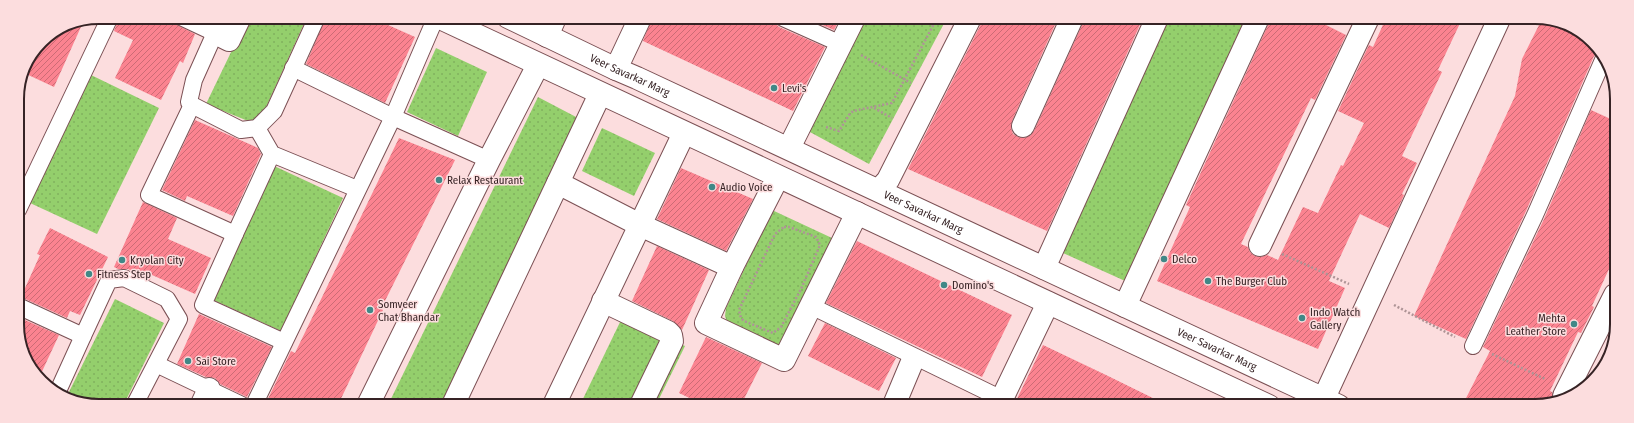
<svg xmlns="http://www.w3.org/2000/svg" width="1634" height="423" font-family="'Fira Sans Condensed',sans-serif">
  <defs>
    <pattern id="grass-dots" width="8" height="8" patternUnits="userSpaceOnUse"><rect width="8" height="8" fill="#94cf6c"/><path d="M2 2h.1M6 6h.1" fill="none" stroke="#80b15d" stroke-width="1.8" stroke-linecap="round"/></pattern>
    <pattern id="building-hatch" width="6" height="6" patternUnits="userSpaceOnUse"><rect width="6" height="6" fill="#fb8390"/><path d="M-1 1l2-2M0 6l6-6M5 7l2-2" fill="none" stroke="#cc6b75"/></pattern>
  </defs>
  <rect width="100%" height="100%" fill="#fcddde"/>
  <!-- grass -->
  <g fill="url(#grass-dots)">
    <path d="M248,17H307L258,125L206,104Z"/>
    <path d="M865,18H947L869,164L808,131Z"/>
    <path d="M1169,18H1254L1134,285L1063,253Z"/>
    <path d="M436,48L487,72L458,136L407,112Z"/>
    <path d="M91,75L159,108L97,234L30,203Z"/>
    <path d="M538,97L578,118L441,405H388Z"/>
    <path d="M602,128L655,153L634,196L582,171Z"/>
    <path d="M272,165L343,198L281,331L209,298Z"/>
    <path d="M772,210L832,238L782,342L775,346L727,322L725,316L726,308Z"/>
    <path d="M115,299L164,323L124,404H83L67,396Z"/>
    <path d="M622,318L685,346L656,405H580Z"/>
  </g>
  <!-- building -->
  <g fill="url(#building-hatch)">
    <path d="M119,17H172L173,22L177,25L195,34L183,63L180,61L161,100L115,78L133,40L114,31Z"/>
    <path d="M326,17H370L415,37L385,103L306,64Z"/>
    <path d="M652,18H774L775,23L779,27L825,47L793,111L643,41Z"/>
    <path d="M806,18H840L834,30Z"/>
    <path d="M982,18H1058L1012,121L1011,128L1013,134L1018,137L1024,138L1030,136L1034,131L1083,23L1084,18H1143L1047,231L908,169L981,24Z"/>
    <path d="M1270,18H1312L1346,35L1315,100L1311,98L1241,244L1248,247L1250,252L1255,256L1261,257L1267,255L1278,260L1303,207L1318,213L1341,165L1343,166L1364,123L1338,111L1369,45L1373,47L1386,18L1462,19L1438,70L1442,72L1402,156L1417,163L1402,194L1404,195L1389,228L1360,214L1329,281L1345,288L1318,349L1157,281L1190,207L1186,205L1269,23Z"/>
    <path d="M1542,19H1551L1593,41L1599,52L1594,56L1526,211L1466,339L1414,316L1515,96L1522,59Z"/>
    <path d="M84,20L54,87L22,72L23,67L42,40L68,23Z"/>
    <path d="M1591,110L1615,121V256L1592,306L1594,307L1581,333L1578,332L1550,391L1552,392L1553,401L1540,406H1462L1490,351L1483,347L1544,219Z"/>
    <path d="M195,120L258,148L261,154L233,216L187,196L185,201L162,190Z"/>
    <path d="M399,138L455,160L381,309L383,310L338,405H265L291,351L295,353Z"/>
    <path d="M681,168L753,199L726,251L657,219Z"/>
    <path d="M143,202L177,218L168,239L211,258L195,294L152,275L150,280L128,269H118L114,267Z"/>
    <path d="M50,228L108,257L80,315L70,311L67,318L21,297L40,255L37,254Z"/>
    <path d="M857,241L1012,315L982,377L826,303Z"/>
    <path d="M657,246L709,270L682,330L673,321L632,301Z"/>
    <path d="M199,314L272,347L247,397L220,384L215,378L206,377L177,364Z"/>
    <path d="M18,317L59,335L39,378L19,340Z"/>
    <path d="M825,323L896,358L879,391L808,356Z"/>
    <path d="M706,337L762,363L741,405H704L679,393Z"/>
    <path d="M1043,345L1106,375L1167,405H1014Z"/>
  </g>
  <g fill="none" stroke-linecap="round" stroke-linejoin="round">
    <!-- service casing -->
    <g stroke="#7b5054" stroke-width="18">
      <g id="service">
        <path d="M181,17L215,33L222,17"/>
        <path d="M436,17L393,117L489,160"/>
        <path d="M783,18L841,44"/>
        <path d="M215,33L194,80L189,102L192,105L241,130L257,128L274,111L317,17"/>
        <path d="M192,105L149,195L235,234L272,154"/>
        <path d="M257,128L272,154L357,189"/>
        <path d="M18,210L110,17"/>
        <path d="M235,234L203,305L284,342"/>
        <path d="M18,306L83,336L109,280L124,278L167,299L179,319L135,404"/>
        <path d="M811,306L1002,399"/>
        <path d="M1473,346L1535,215L1603,60"/>
        <path d="M156,364L242,405"/>
        <path d="M58,391L83,336"/>
        <path d="M254,405L393,117L293,68"/>
      </g>
    </g>
    <!-- pedestrian casing -->
    <g stroke="#7b5054" stroke-width="24">
      <g id="pedestrian">
        <path d="M215,33L229,40L240,17"/>
        <path d="M1023,126L1072,18"/>
        <path d="M778,177L732,267L706,323L784,360L857,213"/>
        <path d="M640,225L732,267"/>
        <path d="M202,404L209,389"/>
        <path d="M894,405L912,362"/>
      </g>
    </g>
    <!-- minor casing -->
    <g stroke="#7b5054" stroke-width="24">
      <g id="minor">
        <path d="M547,36L555,18"/>
        <path d="M616,69L640,18"/>
        <path d="M789,148L854,18"/>
        <path d="M558,183L640,225"/>
        <path d="M879,190L888,180L970,18"/>
        <path d="M1260,245L1368,18"/>
        <path d="M1044,268L1157,18"/>
        <path d="M603,301L668,332L671,335L672,341L641,405"/>
        <path d="M1125,306L1258,18"/>
        <path d="M1564,396L1615,295"/>
        <path d="M1324,398L1499,19"/>
        <path d="M368,405L489,160L538,65"/>
        <path d="M453,405L600,94"/>
        <path d="M554,405L684,133"/>
        <path d="M999,405L1048,303"/>
      </g>
    </g>
    <!-- tertiary casing -->
    <g stroke="#7b5054" stroke-width="24">
      <g id="tertiary">
        <path d="M438,17L1269,406"/>
        <path id="s1" d="M508,17L616,69L637,78L1339,406"/>
      </g>
    </g>
    <!-- path -->
    <g stroke="#ae9496" stroke-width="2.5" stroke-dasharray="2 2" stroke-linecap="butt">
      <path d="M861,55L911,83"/>
      <path d="M874,108L892,118"/>
      <path d="M826,127L839,131L849,115L853,111L892,103L937,18"/>
      <path d="M784,227H789L816,237L820,245L801,289L781,327L773,333L744,321L741,318L739,310L775,234Z"/>
      <path d="M1282,254L1349,284"/>
      <path d="M1394,305L1455,337"/>
      <path d="M1492,354L1545,379"/>
    </g>
    <!-- service -->
    <use href="#service" stroke="#fff" stroke-width="16"/>
    <!-- pedestrian -->
    <use href="#pedestrian" stroke="#fff" stroke-width="22"/>
    <!-- minor -->
    <use href="#minor" stroke="#fff" stroke-width="22"/>
    <!-- tertiary -->
    <use href="#tertiary" stroke="#fff" stroke-width="22"/>
  </g>
  <!-- markers -->
  <g fill="#408887" stroke="#fcddde" stroke-width="1.5">
    <circle cx="774" cy="88" r="4"/>
    <circle cx="439" cy="180" r="4"/>
    <circle cx="712" cy="187" r="4"/>
    <circle cx="1164" cy="259" r="4"/>
    <circle cx="122" cy="260" r="4"/>
    <circle cx="89" cy="274" r="4"/>
    <circle cx="1208" cy="281" r="4"/>
    <circle cx="944" cy="285" r="4"/>
    <circle cx="370" cy="310" r="4"/>
    <circle cx="1302" cy="318" r="4"/>
    <circle cx="1574" cy="324" r="4"/>
    <circle cx="188" cy="361" r="4"/>
  </g>
  <g text-anchor="middle" dominant-baseline="central" stroke-width="3" stroke-linejoin="round" paint-order="stroke">
    <!-- street labels -->
    <g font-size="11" fill="#362325" stroke="#fcddde">
      <text stroke="none"><textPath href="#s1" startOffset="135">Veer Savarkar Marg</textPath></text>
      <text stroke="none"><textPath href="#s1" startOffset="459">Veer Savarkar Marg</textPath></text>
      <text stroke="none"><textPath href="#s1" startOffset="783">Veer Savarkar Marg</textPath></text>
    </g>
    <!-- poi labels -->
    <g font-size="11" fill="#362325" stroke="#fcddde" text-anchor="start">
      <text x="782" y="88">Levi's</text>
      <text x="447" y="180">Relax Restaurant</text>
      <text x="720" y="187">Audio Voice</text>
      <text x="1172" y="259">Delco</text>
      <text x="130" y="260">Kryolan City</text>
      <text x="97" y="274">Fitness Step</text>
      <text x="1216" y="281">The Burger Club</text>
      <text x="952" y="285">Domino's</text>
      <text x="378" y="304">Somveer<tspan x="378" dy="13">Chat Bhandar</tspan></text>
      <text x="1310" y="312">Indo Watch<tspan x="1310" dy="13">Gallery</tspan></text>
      <text x="1566" y="318" text-anchor="end">Mehta<tspan x="1566" dy="13">Leather Store</tspan></text>
      <text x="196" y="361">Sai Store</text>
    </g>
  </g>
  <!-- crop -->
  <path d="M0 0H1634V423H0ZM99 24H1535A75 75 0 0 1 1610 99V324A75 75 0 0 1 1535 399H99A75 75 0 0 1 24 324V99A75 75 0 0 1 99 24Z" fill="#fcddde" fill-rule="evenodd"/>
  <path fill="none" stroke="#362325" stroke-width="2" d="M99 24H1535A75 75 0 0 1 1610 99V324A75 75 0 0 1 1535 399H99A75 75 0 0 1 24 324V99A75 75 0 0 1 99 24Z"/>
</svg>
